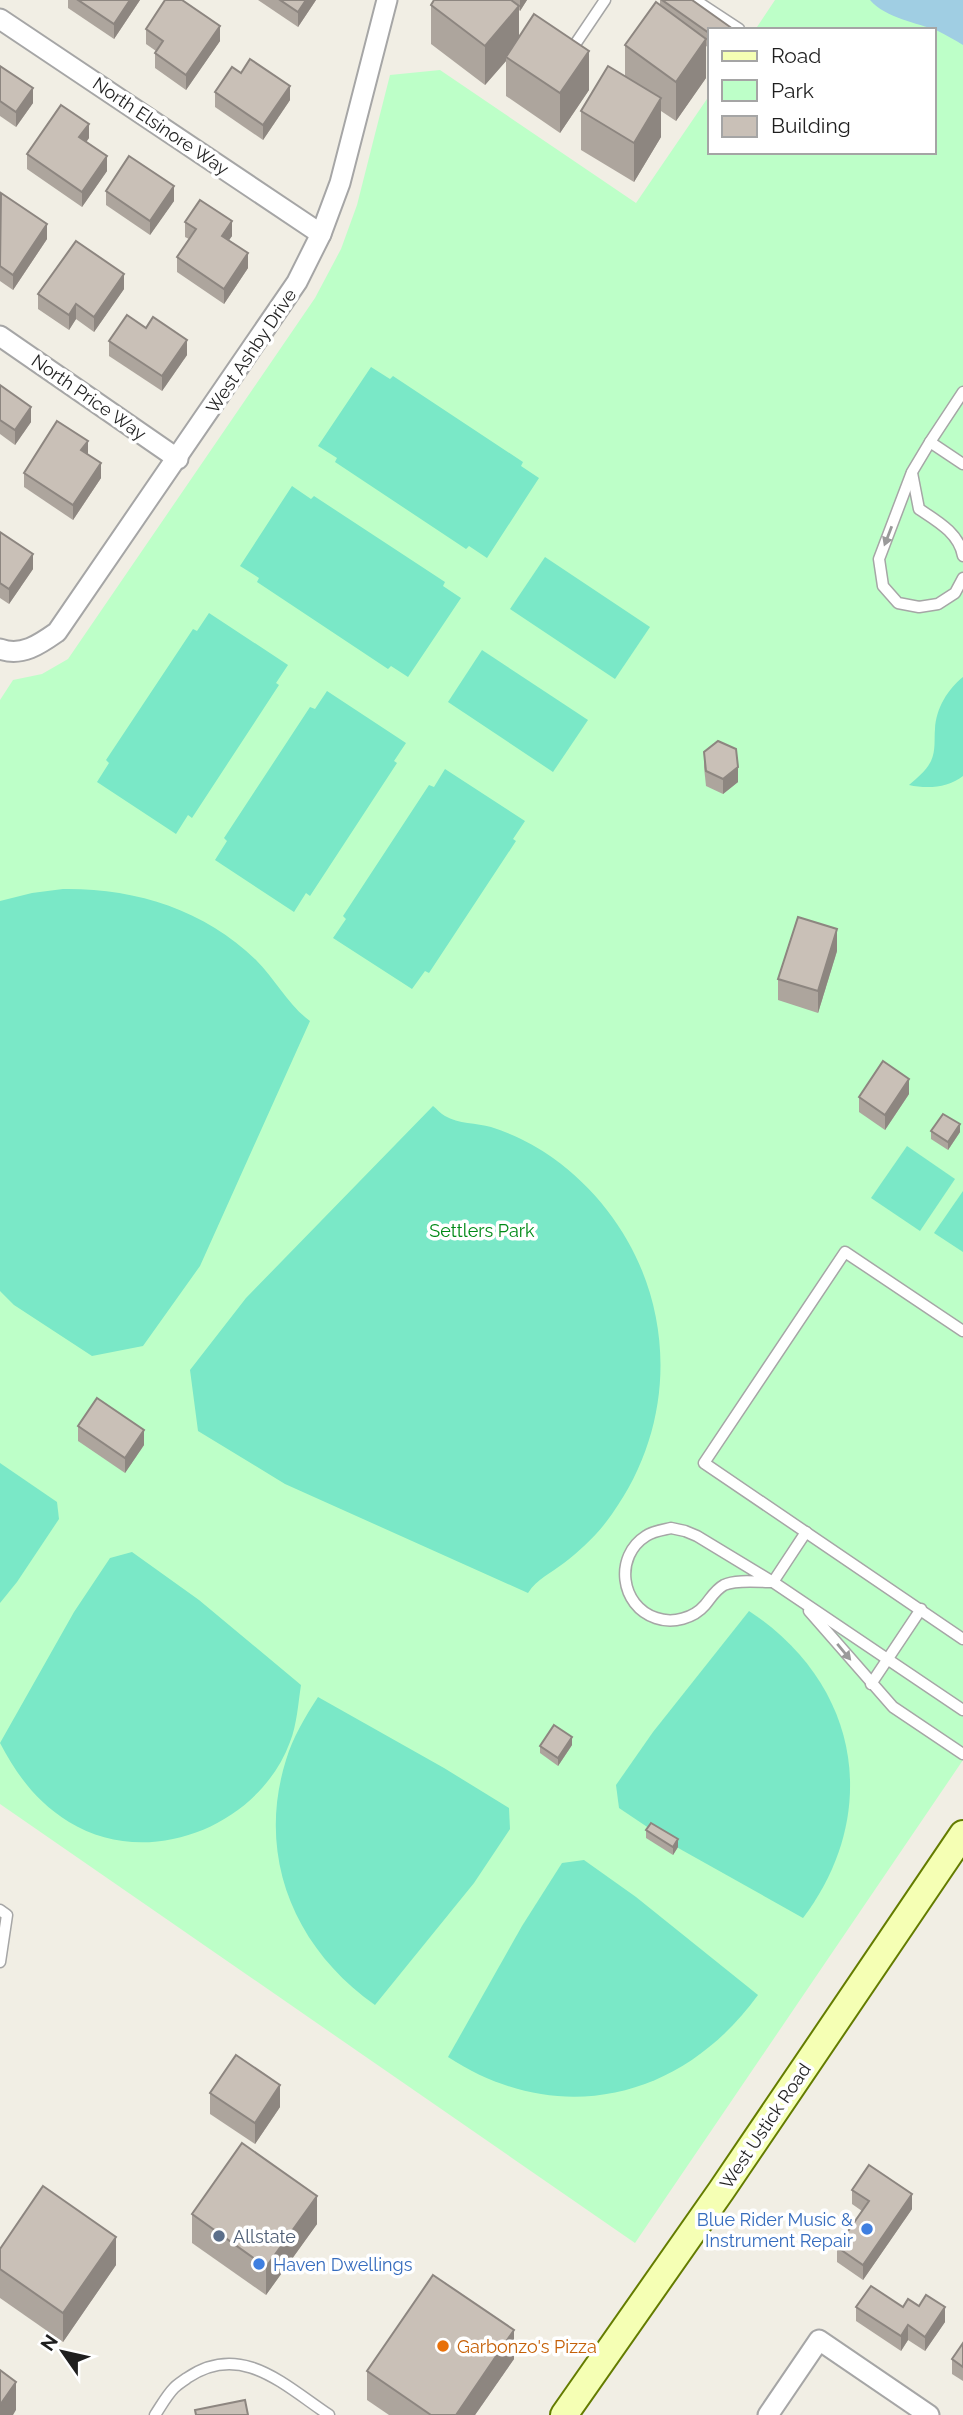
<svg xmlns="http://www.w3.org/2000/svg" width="963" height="2415" font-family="Raleway,sans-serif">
  <rect width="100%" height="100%" fill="#f1eee4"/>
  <!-- park -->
  <path fill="#bdffc8" d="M775,0H963V1760L635,2243L0,1804V700L13,680L42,674L68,659L315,298L341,249L357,205L390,75L440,70L636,203L709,96V152H933V30H755Z"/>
  <!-- pitch -->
  <g fill="#7ae8c7">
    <path d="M371,367L390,379L393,376L523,462L521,466L539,478L487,558L469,546L466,549L335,462L337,458L318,446Z"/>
    <path d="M292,486L311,499L314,496L445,582L443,586L461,598L408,677L391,666L388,669L257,582L259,578L240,566Z"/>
    <path d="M545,557L650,627L615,679L510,609Z"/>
    <path d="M209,613L288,665L276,683L279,685L192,818L188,815L176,834L97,782L109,763L106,760L193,629L197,631Z"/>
    <path d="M482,650L588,720L553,772L448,702Z"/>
    <path d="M963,677V776C948,788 927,789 909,785C917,778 926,771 931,761C936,750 934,740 935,729C936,708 948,689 963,677Z"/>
    <path d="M327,691L406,743L394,761L397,763L310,896L306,893L294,912L215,860L227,841L224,838L310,707L315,709Z"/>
    <path d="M445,769L525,821L513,839L516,841L429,973L425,971L412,989L333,938L346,919L343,916L429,785L434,787Z"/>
    <path d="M63,889C134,888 204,909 256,960C276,980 288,1005 310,1021L200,1266L143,1346L92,1356L14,1305L0,1291V901L32,893Z"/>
    <path d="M433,1106C437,1109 441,1114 445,1116C458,1124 477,1123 491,1127C513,1134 535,1145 553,1158C669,1242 695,1398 612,1514C599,1533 582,1549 564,1563C551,1573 537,1579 528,1593L285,1484L198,1431L190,1370L246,1298Z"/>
    <path d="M907,1146L955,1179L920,1231L871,1198Z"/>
    <path d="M963,1191V1252L934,1233Z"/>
    <path d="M0,1463L57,1502L59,1519L17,1582L0,1603Z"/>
    <path d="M132,1552L199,1600L301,1685C298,1704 297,1724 290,1742C259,1826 148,1871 69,1822C37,1802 18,1777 0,1743L74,1612L110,1558Z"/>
    <path d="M749,1611C860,1684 882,1813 803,1918L680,1849L619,1808L616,1785L653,1732Z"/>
    <path d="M318,1697L444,1768L509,1808L510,1829L474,1883L375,2005C294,1948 256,1856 286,1760C293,1737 305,1717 318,1697Z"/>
    <path d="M584,1860L636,1897L758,1995C682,2100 558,2129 448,2057L522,1926L562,1863Z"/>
  </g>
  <!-- water -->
  <path fill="#a0cee3" d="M870,0H963V45C955,40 946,35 938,31C916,22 887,19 870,0Z"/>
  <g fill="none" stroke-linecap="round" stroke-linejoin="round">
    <!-- service casing -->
    <g stroke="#a6a6a6" stroke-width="13">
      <g id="service">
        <path d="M695,0L739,29"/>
        <path d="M576,43L605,0"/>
        <path d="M963,392L930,442L963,464"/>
        <path d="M930,442L912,472L879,559L883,586L898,603L919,607L938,604L955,593L963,578"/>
        <path d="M912,473L919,509C937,521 959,533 963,556"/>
        <path d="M963,1331L845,1252L704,1463L963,1639"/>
        <path d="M671,1528L685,1531L697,1536L773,1582C759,1582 736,1579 724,1585C715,1590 711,1598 705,1605C694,1618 673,1624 656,1618C620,1606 614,1556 646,1536C653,1531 662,1530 671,1528Z"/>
        <path d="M806,1532L773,1582L963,1710"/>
        <path d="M809,1611L893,1707L963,1754"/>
        <path d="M871,1684L921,1609"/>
        <path d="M0,1910L7,1915L0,1962"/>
        <path d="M155,2415C161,2406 167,2395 174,2388C178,2384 183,2381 187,2378C241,2341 284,2385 329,2415"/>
      </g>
    </g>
    <!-- minor casing -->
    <g stroke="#a6a6a6" stroke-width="23">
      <g id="minor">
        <path d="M0,19L321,234"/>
        <path d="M0,336L178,459"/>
        <path d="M0,649C22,657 40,644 57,632L297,282L321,234L340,183L387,0"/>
        <path d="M768,2415L819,2340L929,2415"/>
      </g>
    </g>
    <!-- secondary casing -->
    <g stroke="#647c00" stroke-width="30">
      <path id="secondary" d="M564,2415L721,2191L963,1834"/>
    </g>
    <!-- service -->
    <use href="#service" stroke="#fff" stroke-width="10"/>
    <!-- minor -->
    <use href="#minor" stroke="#fff" stroke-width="19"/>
    <!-- secondary -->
    <use href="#secondary" stroke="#f5ffb4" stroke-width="26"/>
  </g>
  <!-- wall -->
  <g fill="#ada59d">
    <path d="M68,0H140L114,39L68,8Z"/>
    <path d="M258,0H316L298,27Z"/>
    <path d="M434,0H527L520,11L519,10V36L589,90L560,133L506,96V61L485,85L431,44V5Z"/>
    <path d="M660,0H692L709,30V48L706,46V78L676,121L661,111V137L634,182L581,150V111L625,76V45L660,6Z"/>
    <path d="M146,29L220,41L186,90L155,68V53L156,51L146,44Z"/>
    <path d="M0,66L33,103L16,127L0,116Z"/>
    <path d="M241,73L290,100L263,140L215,107V92Z"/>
    <path d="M89,138L86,142L107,171L82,207L27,169V154Z"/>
    <path d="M106,191L174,201L150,235L106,205Z"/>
    <path d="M0,194L47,239L13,290L0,281Z"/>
    <path d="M185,222L232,236L229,240L248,268L224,304L177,272V257L189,239L185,237Z"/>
    <path d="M124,289L94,332L76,319L69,330L38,309V294Z"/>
    <path d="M109,341L187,355L162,391L109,356Z"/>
    <path d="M0,385L31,422L15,445L0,434Z"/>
    <path d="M88,455L101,478L73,520L24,487V473Z"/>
    <path d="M0,532L33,569L9,604L0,598Z"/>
    <path d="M704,752L738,782L723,794L706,786L704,767Z"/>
    <path d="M837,951L818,1013L778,1000V979Z"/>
    <path d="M909,1094L885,1130L859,1112V1097Z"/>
    <path d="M931,1131L960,1132L948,1150L931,1139Z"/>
    <path d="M78,1426L144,1445L125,1473L78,1441Z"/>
    <path d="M572,1745L558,1766L540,1753V1746Z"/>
    <path d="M646,1830L678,1847L673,1855L646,1838Z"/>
    <path d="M210,2093L280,2107L255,2144L210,2114Z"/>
    <path d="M852,2190L912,2209L863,2280L837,2262V2247L862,2211L852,2204Z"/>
    <path d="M192,2214L317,2224L266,2295L192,2243Z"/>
    <path d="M0,2249L116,2265L63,2342L0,2298Z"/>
    <path d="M919,2306L945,2322L925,2351L908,2340L901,2351L856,2321V2307Z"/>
    <path d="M963,2343V2381L952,2374V2359Z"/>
    <path d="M514,2359L475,2415H389L367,2400V2371Z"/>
  </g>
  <!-- shaded-wall -->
  <g fill="#8d8680">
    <path d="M130,0H140L114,39V24Z"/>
    <path d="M306,0H316L298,27V12Z"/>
    <path d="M520,0H527L520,11Z"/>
    <path d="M519,6V45L506,57V61L485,85V46Z"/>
    <path d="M220,26V41L186,90V75Z"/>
    <path d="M706,39V78L676,121V82Z"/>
    <path d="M589,51V90L560,133V93Z"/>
    <path d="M290,86V100L263,140V125Z"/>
    <path d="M33,88V103L16,127V112Z"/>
    <path d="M661,98V137L634,182V143Z"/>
    <path d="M89,124V138L79,152V137Z"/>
    <path d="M107,156V171L82,207V192Z"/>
    <path d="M174,186V201L150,235V221Z"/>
    <path d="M232,221V236L222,250V236Z"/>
    <path d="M47,224V239L13,290V275Z"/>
    <path d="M248,253V268L224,304V289Z"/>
    <path d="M124,274V289L94,332V317Z"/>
    <path d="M76,304V319L69,330V315Z"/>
    <path d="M187,340V355L162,391V376Z"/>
    <path d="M31,407V422L15,445V430Z"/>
    <path d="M88,441V456L81,450Z"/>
    <path d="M101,463V478L73,520V505Z"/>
    <path d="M33,554V569L9,604V589Z"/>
    <path d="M738,767V782L723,794V779Z"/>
    <path d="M837,929V951L818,1013V991Z"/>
    <path d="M909,1079V1094L885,1130V1115Z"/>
    <path d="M960,1124V1132L948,1150V1142Z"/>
    <path d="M144,1430V1445L125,1473V1458Z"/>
    <path d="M572,1737V1745L558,1766V1758Z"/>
    <path d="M678,1839V1847L673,1855V1847Z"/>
    <path d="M280,2085V2107L255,2144V2123Z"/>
    <path d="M912,2194V2209L863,2280V2265Z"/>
    <path d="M317,2196V2224L266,2295V2267Z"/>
    <path d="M116,2237V2265L63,2342V2313Z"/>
    <path d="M945,2307V2322L925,2351V2337Z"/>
    <path d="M908,2325V2340L901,2351V2336Z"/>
    <path d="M514,2330V2359L475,2415H456Z"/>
    <path d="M16,2382V2410L13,2415H0V2405Z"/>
  </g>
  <!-- building -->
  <g fill="#c9c0b7" stroke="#8d8680" stroke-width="2">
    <path d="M78,0H130L114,24Z"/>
    <path d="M165,0H182L220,26L186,75L155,53L163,41L146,29Z"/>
    <path d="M280,0H306L298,12Z"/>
    <path d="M434,0H511L519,6L485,46L431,5Z"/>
    <path d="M662,0H692L733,29L709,30V33Z"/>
    <path d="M656,2L706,39L676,82L625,45Z"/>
    <path d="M534,14L589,51L560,93L506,57Z"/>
    <path d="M250,59L290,86L263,125L215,92L232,67L241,73Z"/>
    <path d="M0,66L33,88L16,112L0,101Z"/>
    <path d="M608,66L661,98L634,143L581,111Z"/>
    <path d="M61,105L89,124L79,137L107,156L82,192L27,154Z"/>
    <path d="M129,156L174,186L150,221L106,191Z"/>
    <path d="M1,193L47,224L13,275L0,266Z"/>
    <path d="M200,200L232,221L222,236L248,253L224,289L177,257L196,229L185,222Z"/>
    <path d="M76,241L124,274L94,317L76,304L69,315L38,294Z"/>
    <path d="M127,315L146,328L153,317L187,340L162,376L109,341Z"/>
    <path d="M0,385L31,407L15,430L0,420Z"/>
    <path d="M57,421L88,441L81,450L101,463L73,505L24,473Z"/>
    <path d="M0,532L33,554L9,589L0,583Z"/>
    <path d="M718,741L736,749L738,767L723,779L706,771L704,752Z"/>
    <path d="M798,917L837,929L818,991L778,979Z"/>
    <path d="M883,1061L909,1079L885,1115L859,1097Z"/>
    <path d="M943,1114L960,1124L948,1142L931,1131Z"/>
    <path d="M97,1398L144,1430L125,1458L78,1426Z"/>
    <path d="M554,1725L572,1737L558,1758L540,1746Z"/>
    <path d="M651,1823L678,1839L673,1847L646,1830Z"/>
    <path d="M236,2055L280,2085L255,2123L210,2093Z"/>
    <path d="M242,2143L317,2196L266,2267L192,2214Z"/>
    <path d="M869,2165L912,2194L863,2265L837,2247L869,2201L852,2190Z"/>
    <path d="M43,2186L116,2237L63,2313L0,2269V2249Z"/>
    <path d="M433,2275L514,2330L456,2415H431L367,2371Z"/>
    <path d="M871,2286L903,2307L908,2299L919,2306L926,2295L945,2307L925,2337L908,2325L901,2336L856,2307Z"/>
    <path d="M963,2343V2367L952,2359Z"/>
    <path d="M0,2370L16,2382L0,2405Z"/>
    <path d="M245,2400L248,2415H196L195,2410Z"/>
  </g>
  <!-- one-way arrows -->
  <defs><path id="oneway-solid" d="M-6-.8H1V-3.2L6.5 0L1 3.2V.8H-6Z" transform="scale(1.75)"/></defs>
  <g fill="#9a9a9a">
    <use href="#oneway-solid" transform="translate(888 536) rotate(111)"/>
    <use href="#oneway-solid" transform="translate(844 1652) rotate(50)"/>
  </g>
  <!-- markers -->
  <g fill="#3f7fe0" stroke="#fff" stroke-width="2.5">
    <circle cx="867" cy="2229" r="7"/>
    <circle cx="259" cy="2264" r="7"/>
  </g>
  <circle fill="#5c6f8a" stroke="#fff" stroke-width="2.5" cx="219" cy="2236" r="7"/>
  <circle fill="#e8710a" stroke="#fff" stroke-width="2.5" cx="443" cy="2346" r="7"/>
  <g text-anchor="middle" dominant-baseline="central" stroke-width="7" stroke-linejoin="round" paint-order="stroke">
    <!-- street labels -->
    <g font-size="18" fill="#1f1f1f" stroke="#fff">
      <text transform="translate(161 126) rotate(34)">North Elsinore Way</text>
      <text transform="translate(251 351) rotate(-56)">West Ashby Drive</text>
      <text transform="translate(89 397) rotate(35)">North Price Way</text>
      <text transform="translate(765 2126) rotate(-56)">West Ustick Road</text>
    </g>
    <!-- park labels -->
    <g font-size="18" fill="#008a17" stroke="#fff">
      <text x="482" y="1230">Settlers Park</text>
    </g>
    <!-- shop labels -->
    <g font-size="18" fill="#366cbe" stroke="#fff" text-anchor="end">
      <text x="853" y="2219">Blue Rider Music &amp;<tspan x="853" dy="21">Instrument Repair</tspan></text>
      <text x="273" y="2264" text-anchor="start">Haven Dwellings</text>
    </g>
    <!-- service labels -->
    <g font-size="18" fill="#4e5e75" stroke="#fff" text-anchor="start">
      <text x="233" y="2236">Allstate</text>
    </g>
    <!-- food labels -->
    <g font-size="18" fill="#c56008" stroke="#fff" text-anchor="start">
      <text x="457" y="2346">Garbonzo's Pizza</text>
    </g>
  </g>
  <!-- legend -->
  <rect x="708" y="28" width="228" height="126" fill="#ffffff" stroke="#a5a5a5" stroke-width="2"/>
  <rect x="722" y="51" width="35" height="10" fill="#f5ffb4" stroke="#a5a5a5" stroke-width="2"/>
  <text x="771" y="63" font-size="21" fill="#1f1f1f">Road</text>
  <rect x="722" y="80" width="35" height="21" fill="#bdffc8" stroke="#a5a5a5" stroke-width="2"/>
  <text x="771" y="98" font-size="21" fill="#1f1f1f">Park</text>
  <rect x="722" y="116" width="35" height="21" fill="#c9c0b7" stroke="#a5a5a5" stroke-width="2"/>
  <text x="771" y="133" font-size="21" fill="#1f1f1f">Building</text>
  <!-- north arrow -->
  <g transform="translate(63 2352) rotate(304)" stroke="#ffffff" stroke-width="5" paint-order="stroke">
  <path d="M0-5L12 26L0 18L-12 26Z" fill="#1f1f1f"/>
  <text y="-10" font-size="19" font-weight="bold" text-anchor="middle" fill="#1f1f1f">N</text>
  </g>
</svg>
